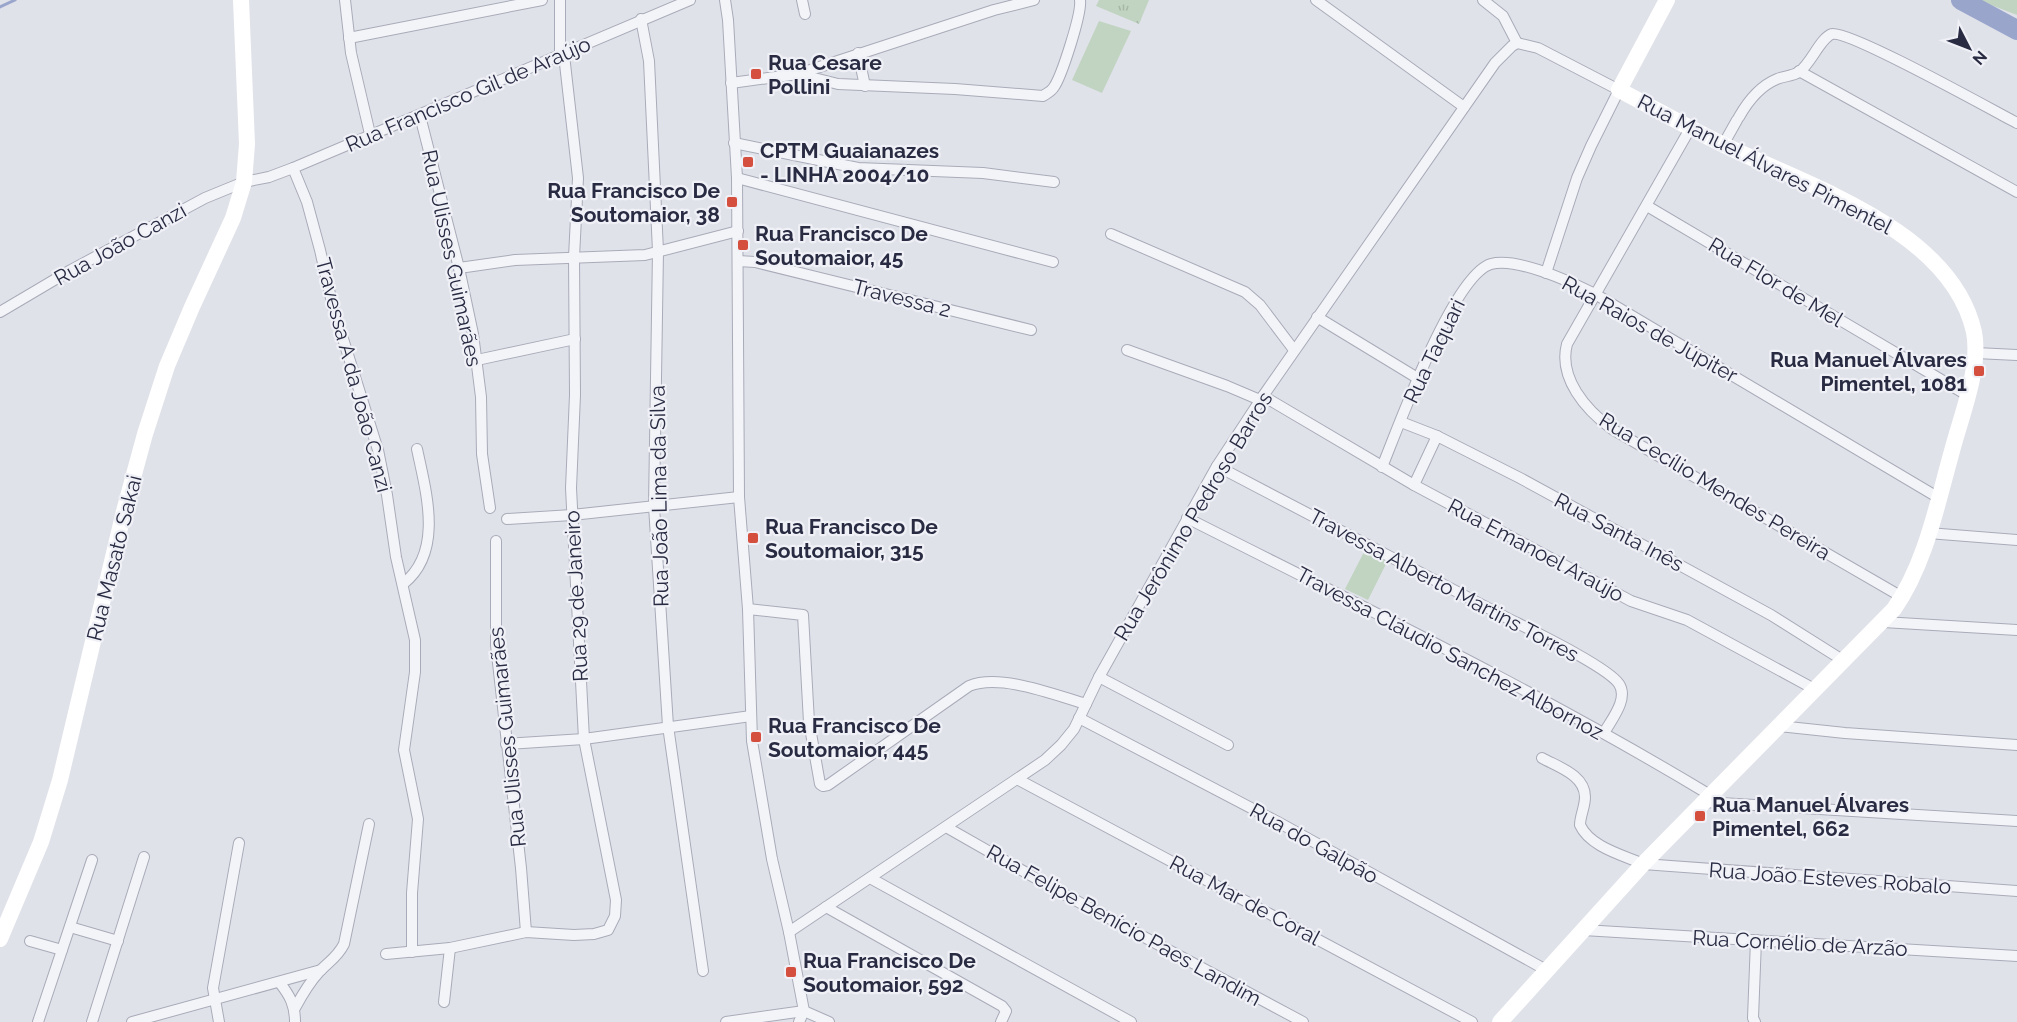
<svg xmlns="http://www.w3.org/2000/svg" width="2017" height="1022" font-family="Raleway,sans-serif">
  <defs>
    <pattern id="park-tufts" width="24" height="20" patternUnits="userSpaceOnUse" patternTransform="scale(1.5)"><rect width="24" height="20" fill="#c1d4c1"/><path d="M3 7l-1-3M5 7V3M7 7l1-3M15 17l-1-3M17 17v-4M19 17l1-3" fill="none" stroke="#a6b6a7"/></pattern>
  </defs>
  <rect width="100%" height="100%" fill="#e0e2ea"/>
  <!-- park -->
  <g fill="url(#park-tufts)">
    <path d="M1099,0H1149L1139,24L1096,6Z"/>
    <path d="M1978,0H2017V15Z"/>
  </g>
  <!-- garden -->
  <g fill="#c1d4c1">
    <path d="M1099,21L1131,31L1102,93L1072,80Z"/>
    <path d="M1366,548L1388,560L1368,600L1345,589Z"/>
  </g>
  <g fill="none" stroke-linecap="round" stroke-linejoin="round">
    <!-- stream -->
    <path stroke="#9aa5cc" stroke-width="3" d="M0,7L15,0"/>
    <!-- river -->
    <path stroke="#9aa5cc" stroke-width="20" d="M1961,0L2017,30"/>
    <!-- street casing -->
    <g stroke="#a9abb8" stroke-width="12">
      <g id="street">
        <path d="M345,0L351,53L370,134"/>
        <path d="M725,0L728,20L737,178L739,497L748,609L752,741L772,859L789,932L804,1011L799,1022"/>
        <path d="M802,0L805,14"/>
        <path d="M1316,0L1464,107"/>
        <path d="M1483,0L1503,16L1517,43"/>
        <path d="M641,19L649,61L658,251L654,506L668,726L703,971"/>
        <path d="M349,38L542,0"/>
        <path d="M1517,43L1538,48L1619,90L1591,146L1577,178L1546,273"/>
        <path d="M858,53L865,86"/>
        <path d="M560,56V0"/>
        <path d="M1799,71L2017,192"/>
        <path d="M798,74L838,84L955,89L1043,96C1047,93 1051,92 1054,87C1062,75 1082,13 1080,0"/>
        <path d="M731,83L798,74L994,10L1034,0"/>
        <path d="M420,116L459,268L473,334L481,397L482,454L490,508"/>
        <path d="M1739,117C1748,101 1760,86 1777,79C1784,76 1793,76 1799,72C1811,64 1820,38 1832,34C1849,30 1992,110 2017,123"/>
        <path d="M1691,127L1567,344C1558,378 1586,410 1612,429L1902,597"/>
        <path d="M734,143L858,168L983,173L1054,182"/>
        <path d="M1723,145L1737,120"/>
        <path d="M293,168L307,202L320,250L333,307L378,450L387,495L396,557L415,640V672L404,750L418,819L412,893V952"/>
        <path d="M737,178L1053,262"/>
        <path d="M1647,206L1967,395"/>
        <path d="M1111,234L1245,292L1260,305L1294,350"/>
        <path d="M738,261L755,262L1031,330"/>
        <path d="M459,268L515,260L645,255L738,231"/>
        <path d="M0,312L71,270L205,198L244,182L269,177L293,168L690,0"/>
        <path d="M1317,317L1419,379"/>
        <path d="M1127,350L1227,386L1260,400"/>
        <path d="M1976,353L2017,355"/>
        <path d="M477,360L575,339"/>
        <path d="M1263,396L1414,485L1577,572L1631,601L1687,620L1816,690"/>
        <path d="M1401,422L1437,436"/>
        <path d="M1217,466C1314,517 1412,568 1509,619C1531,630 1608,667 1619,684C1629,699 1611,720 1604,733"/>
        <path d="M1382,467C1398,428 1453,275 1491,264C1517,257 1571,282 1595,294L1939,498"/>
        <path d="M1414,485L1437,436L1520,478L1771,615L1844,661"/>
        <path d="M1187,518C1363,607 1541,693 1710,795"/>
        <path d="M507,519L572,515L739,497"/>
        <path d="M1928,533L2017,540"/>
        <path d="M496,541V645L521,868L526,932"/>
        <path d="M403,584C444,552 426,492 417,449"/>
        <path d="M748,609L803,615L809,722L820,784L823,786L828,785L969,686C1000,673 1055,695 1086,704"/>
        <path d="M1883,622L2017,630"/>
        <path d="M1099,677L1228,745"/>
        <path d="M1079,718L1276,821L1548,971"/>
        <path d="M1779,726L1845,733L2017,745"/>
        <path d="M506,744L584,739L751,716"/>
        <path d="M1542,758C1558,767 1585,775 1585,797C1585,807 1580,816 1580,825C1590,847 1623,855 1643,864L2017,891"/>
        <path d="M1017,779L1472,1022"/>
        <path d="M1704,802L2017,821"/>
        <path d="M946,827L1060,892L1303,1022"/>
        <path d="M870,878L1131,1022"/>
        <path d="M826,907L1002,1006L1006,1011L1001,1022"/>
        <path d="M70,927L118,941"/>
        <path d="M1583,930L2017,956"/>
        <path d="M789,932L1045,760L1061,745L1074,729L1099,677L1217,466L1263,396L1495,63L1512,46L1517,43"/>
        <path d="M30,941L62,950"/>
        <path d="M386,954L450,948L526,932L574,935L594,934L608,930L615,916L616,900L584,739L571,488L575,395L574,257L578,178L564,55"/>
        <path d="M280,983C290,996 295,1005 295,1022"/>
        <path d="M444,1002L450,948"/>
        <path d="M295,1008C302,995 309,983 319,972C329,961 337,958 344,944L369,824"/>
        <path d="M38,1022L92,860"/>
        <path d="M92,1022L144,857"/>
        <path d="M132,1022L321,970"/>
        <path d="M219,1022L213,988L239,843"/>
        <path d="M726,1022L804,1011L829,1022"/>
        <path d="M1755,1022L1753,1018L1756,940"/>
      </g>
    </g>
    <!-- street -->
    <use href="#street" stroke="#f3f4f8" stroke-width="10"/>
    <!-- secondary -->
    <g stroke="#fff" stroke-width="16">
      <path d="M0,939L41,842L60,780L124,511L145,434L167,366L192,307L233,218L244,182L247,144L241,0"/>
      <path d="M1500,1022L1643,864L1894,609C1926,563 1937,504 1952,451C1961,416 1981,368 1974,332C1951,229 1807,186 1724,145C1688,128 1654,108 1619,90L1667,0"/>
    </g>
  </g>
  <!-- markers -->
  <g fill="#d54f3f" stroke="#f0f1f7" stroke-width="2">
    <rect x="750" y="68" width="12" height="12" rx="3"/>
    <rect x="742" y="156" width="12" height="12" rx="3"/>
    <rect x="726" y="196" width="12" height="12" rx="3"/>
    <rect x="737" y="239" width="12" height="12" rx="3"/>
    <rect x="1973" y="365" width="12" height="12" rx="3"/>
    <rect x="747" y="532" width="12" height="12" rx="3"/>
    <rect x="750" y="731" width="12" height="12" rx="3"/>
    <rect x="1694" y="810" width="12" height="12" rx="3"/>
    <rect x="785" y="966" width="12" height="12" rx="3"/>
  </g>
  <g text-anchor="middle" dominant-baseline="central" stroke-width="4.5" stroke-linejoin="round" paint-order="stroke">
    <!-- poi labels -->
    <g font-size="21" font-weight="bold" fill="#282b42" stroke="#f0f1f7" text-anchor="start">
      <text x="768" y="62">Rua Cesare<tspan x="768" dy="24">Pollini</tspan></text>
      <text x="760" y="150">CPTM Guaianazes<tspan x="760" dy="24">- LINHA 2004/10</tspan></text>
      <text x="720" y="190" text-anchor="end">Rua Francisco De<tspan x="720" dy="24">Soutomaior, 38</tspan></text>
      <text x="755" y="233">Rua Francisco De<tspan x="755" dy="24">Soutomaior, 45</tspan></text>
      <text x="1967" y="359" text-anchor="end">Rua Manuel Álvares<tspan x="1967" dy="24">Pimentel, 1081</tspan></text>
      <text x="765" y="526">Rua Francisco De<tspan x="765" dy="24">Soutomaior, 315</tspan></text>
      <text x="768" y="725">Rua Francisco De<tspan x="768" dy="24">Soutomaior, 445</tspan></text>
      <text x="1712" y="804">Rua Manuel Álvares<tspan x="1712" dy="24">Pimentel, 662</tspan></text>
      <text x="803" y="960">Rua Francisco De<tspan x="803" dy="24">Soutomaior, 592</tspan></text>
    </g>
    <!-- street labels -->
    <g font-size="21" fill="#282b42" stroke="#f0f1f7">
      <text transform="translate(468 94) rotate(-23)">Rua Francisco Gil de Araújo</text>
      <text transform="translate(1765 164) rotate(27)">Rua Manuel Álvares Pimentel</text>
      <text transform="translate(120 244) rotate(-29)">Rua João Canzi</text>
      <text transform="translate(452 258) rotate(78)">Rua Ulisses Guimarães</text>
      <text transform="translate(1776 282) rotate(31)">Rua Flor de Mel</text>
      <text transform="translate(902 298) rotate(14)">Travessa 2</text>
      <text transform="translate(1650 329) rotate(29)">Rua Raios de Júpiter</text>
      <text transform="translate(1434 351) rotate(-64)">Rua Taquari</text>
      <text transform="translate(354 375) rotate(75)">Travessa A da João Canzi</text>
      <text transform="translate(1715 486) rotate(31)">Rua Cecílio Mendes Pereira</text>
      <text transform="translate(659 496) rotate(-91)">Rua João Lima da Silva</text>
      <text transform="translate(1193 516) rotate(-59)">Rua Jerônimo Pedroso Barros</text>
      <text transform="translate(1619 532) rotate(28)">Rua Santa Inês</text>
      <text transform="translate(1536 550) rotate(28)">Rua Emanoel Araújo</text>
      <text transform="translate(114 558) rotate(-76)">Rua Masato Sakai</text>
      <text transform="translate(1444 585) rotate(28)">Travessa Alberto Martins Torres</text>
      <text transform="translate(576 596) rotate(-93)">Rua 29 de Janeiro</text>
      <text transform="translate(1450 653) rotate(28)">Travessa Cláudio Sanchez Albornoz</text>
      <text transform="translate(507 737) rotate(-96)">Rua Ulisses Guimarães</text>
      <text transform="translate(1314 843) rotate(29)">Rua do Galpão</text>
      <text transform="translate(1830 878) rotate(4)">Rua João Esteves Robalo</text>
      <text transform="translate(1245 900) rotate(28)">Rua Mar de Coral</text>
      <text transform="translate(1124 925) rotate(29)">Rua Felipe Benício Paes Landim</text>
      <text transform="translate(1800 943) rotate(3)">Rua Cornélio de Arzão</text>
    </g>
  </g>
  <!-- north arrow -->
  <g transform="translate(1969 48) rotate(132)" stroke="#f0f1f7" stroke-width="4.5" paint-order="stroke">
  <path d="M0-4.5L10 22L0 15L-10 22Z" fill="#282b42"/>
  <text y="-9" font-size="16" font-weight="bold" text-anchor="middle" fill="#282b42">N</text>
  </g>
</svg>
